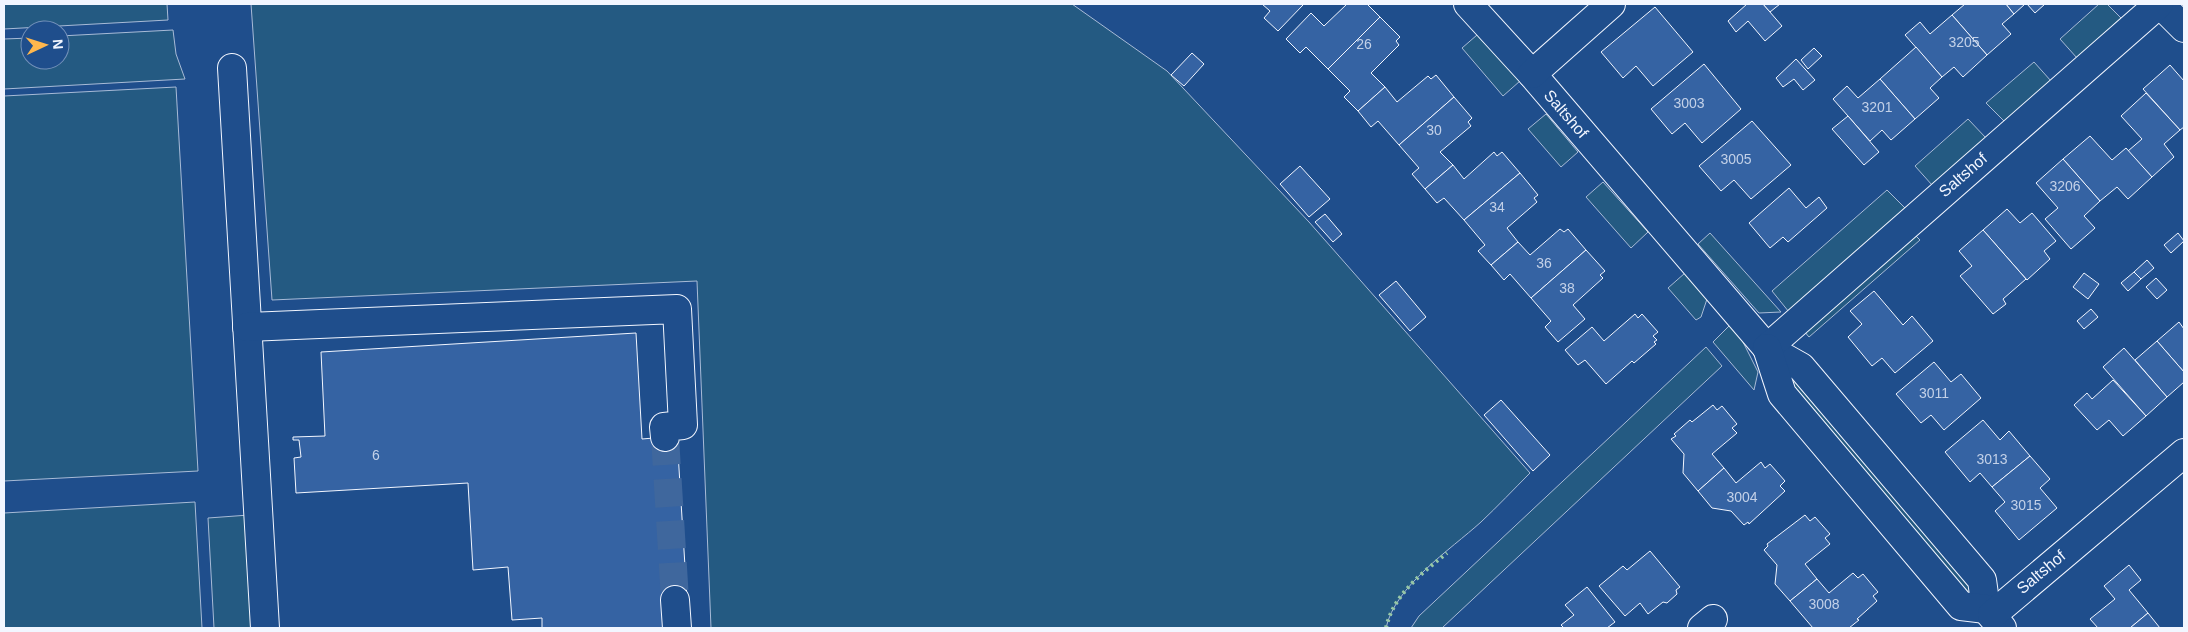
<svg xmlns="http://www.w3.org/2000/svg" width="2188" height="632" font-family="Arial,sans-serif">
  <rect width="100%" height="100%" fill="#1f4e8c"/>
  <!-- green -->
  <g fill="#245a82" stroke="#a8bbd7">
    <path d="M4,4H167L168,20L4,29Z"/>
    <path d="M251,4H1072L1167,71L1309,222L1530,473C1514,489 1498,506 1481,522C1450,550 1395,586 1386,628H711L697,281L272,300Z"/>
    <path d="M2099,4H2107L2121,18L2077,58L2060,39Z"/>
    <path d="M173,30L176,54L185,79L4,89V39L30,38V60H60V36Z"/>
    <path d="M1477,35L1520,81L1503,96L1462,48Z"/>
    <path d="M2034,62L2051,81L2005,122L1986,103Z"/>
    <path d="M176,87L198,471L4,481V96Z"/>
    <path d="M1546,114L1578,152L1561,167L1528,129Z"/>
    <path d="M1968,119L1986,138L1932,185L1915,166Z"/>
    <path d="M1603,182L1648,232L1631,248L1586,197Z"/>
    <path d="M1887,190L1905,208L1789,312L1772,291Z"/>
    <path d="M1710,233L1781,312L1759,313L1698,244Z"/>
    <path d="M1913,233L1920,240L1809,337L1804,331Z"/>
    <path d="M1685,273L1707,299L1701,317L1696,320L1668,288Z"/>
    <path d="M1730,325L1739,334L1758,372L1754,390L1713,342Z"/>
    <path d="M1706,347L1722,366L1442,628H1411L1419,616Z"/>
    <path d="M1792,374L1975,584L1971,598L1786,379Z"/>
    <path d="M195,502L202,628H4V513Z"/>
    <path d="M249,515L256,628H214L208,518Z"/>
  </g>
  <!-- building -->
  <g fill="#3563a3" stroke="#f2f6ff">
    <path d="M1262,4H1301L1303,5L1278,31L1264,18L1270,11Z"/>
    <path d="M1347,4H1367L1380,17L1328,69L1306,47L1300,53L1286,39L1311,13L1324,26Z"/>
    <path d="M1747,4H1763L1782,26L1765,41L1748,21L1736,32L1728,21Z"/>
    <path d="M1763,4H1780L1770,12Z"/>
    <path d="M1965,4H2006L2014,14L2002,24L2011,34L1987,55L1952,15Z"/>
    <path d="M2006,4H2025L2014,14Z"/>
    <path d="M2027,4H2045L2035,13Z"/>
    <path d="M1655,7L1693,52L1653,86L1636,66L1623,78L1601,52Z"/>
    <path d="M1952,15L1987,55L1963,77L1954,67L1942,77L1905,35L1920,22L1930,34Z"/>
    <path d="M1380,17L1400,37L1396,41L1399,45L1371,73L1385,87L1358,111L1344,97L1350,91L1328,69Z"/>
    <path d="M1916,47L1942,77L1930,88L1939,98L1915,119L1880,79Z"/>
    <path d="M1814,48L1822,56L1808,69L1801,60Z"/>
    <path d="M1192,53L1204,64L1184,86L1171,75Z"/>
    <path d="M1796,59L1815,80L1803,90L1794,79L1783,87L1776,78Z"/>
    <path d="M1704,64L1741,109L1702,143L1685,123L1672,134L1651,109Z"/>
    <path d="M2170,65L2184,81V127L2180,130L2143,89Z"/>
    <path d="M1436,75L1454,97L1399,145L1378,121L1371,127L1358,111L1385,87L1397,102L1428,76L1431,79Z"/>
    <path d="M1880,79L1915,119L1891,140L1882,130L1870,141L1833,99L1847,86L1858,98Z"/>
    <path d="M2146,93L2180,130L2164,144L2174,157L2152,177L2128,151L2142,139L2121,116Z"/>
    <path d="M1454,97L1472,118L1468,122L1471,126L1440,152L1453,165L1425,189L1412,174L1419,168L1399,145Z"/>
    <path d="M1848,116L1879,152L1864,165L1832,129Z"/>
    <path d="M1752,121L1791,165L1751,199L1734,180L1721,191L1699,166Z"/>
    <path d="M2090,136L2112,160L2126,148L2152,177L2128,199L2117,187L2100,201L2063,159Z"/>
    <path d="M1494,152L1497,156L1502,152L1520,173L1464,220L1444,198L1437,203L1425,189L1453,165L1464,179Z"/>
    <path d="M2063,159L2100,201L2084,216L2095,228L2071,249L2045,219L2058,208L2036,183Z"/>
    <path d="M1300,166L1330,199L1309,217L1280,184Z"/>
    <path d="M1520,173L1538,195L1534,198L1537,202L1507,228L1518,242L1491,265L1478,251L1485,245L1464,220Z"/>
    <path d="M1789,188L1806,208L1819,197L1827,208L1788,242L1783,237L1770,248L1749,223Z"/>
    <path d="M2007,209L2020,223L2032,213L2056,241L2044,251L2050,259L2027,280L1983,230Z"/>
    <path d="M1325,214L1342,234L1333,242L1315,222Z"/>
    <path d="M1560,229L1564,232L1568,229L1586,250L1531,298L1510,274L1504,280L1491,265L1518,242L1530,255Z"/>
    <path d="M1983,230L2026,279L2003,299L2006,304L1993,314L1960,276L1972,266L1959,251Z"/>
    <path d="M2178,233L2184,241L2171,253L2164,245Z"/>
    <path d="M1586,250L1605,271L1600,275L1603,278L1573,305L1585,319L1558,342L1545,327L1551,321L1531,298Z"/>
    <path d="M2147,260L2154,268L2141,279L2134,272Z"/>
    <path d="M2134,272L2141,279L2128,291L2121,283Z"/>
    <path d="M2084,273L2099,284L2088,299L2073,287Z"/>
    <path d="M2156,278L2167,290L2157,299L2146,287Z"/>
    <path d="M1396,281L1426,317L1410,331L1379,295Z"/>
    <path d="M1874,291L1903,325L1912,316L1933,341L1895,373L1882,358L1872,366L1848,337L1862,324L1850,311Z"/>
    <path d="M2091,309L2098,317L2084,329L2077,321Z"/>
    <path d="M1635,314L1638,318L1642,314L1658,332L1653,336L1657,340L1654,342L1656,344L1634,363L1632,361L1606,384L1585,360L1578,365L1565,350L1592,327L1604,341Z"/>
    <path d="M2179,322L2184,329V372L2157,341Z"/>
    <path d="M636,333L642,439L677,436L687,599L667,628H542V618L512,620L508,567L473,570L468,483L296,493L294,458L301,457L299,440H293V437L325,436L321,352Z"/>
    <path d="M2157,341L2184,372V382L2167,397L2135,360Z"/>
    <path d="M2124,348L2167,397L2146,416L2103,367Z"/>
    <path d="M1934,362L1951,382L1961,374L1981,398L1944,430L1931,415L1921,423L1896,394Z"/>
    <path d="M2113,380L2146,416L2123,436L2109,420L2097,430L2074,405L2087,393L2092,399Z"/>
    <path d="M1501,400L1550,455L1533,471L1484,415Z"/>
    <path d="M1713,405L1717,410L1722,406L1737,424L1732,428L1737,433L1712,454L1724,468L1698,491L1683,473L1684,454L1671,439L1676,436L1674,434L1690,420L1692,422Z"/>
    <path d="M1983,420L2000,440L2009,431L2030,456L1992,487L1980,473L1970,482L1945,452Z"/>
    <path d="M2030,456L2050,479L2040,488L2057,508L2019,540L1995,511L2005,502L1992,487Z"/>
    <path d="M1761,462L1765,468L1770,464L1785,481L1780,486L1785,491L1749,524L1748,522L1744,525L1731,511L1712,508L1698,491L1724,468L1736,483Z"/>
    <path d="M1805,515L1810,521L1815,517L1830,534L1825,538L1830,544L1805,564L1817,579L1790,601L1775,584L1777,565L1764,550L1768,546L1767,544Z"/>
    <path d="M1650,551L1680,587L1676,590L1677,594L1667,603L1663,602L1648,614L1640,603L1625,616L1599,586L1623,566L1627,570Z"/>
    <path d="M2129,565L2141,580L2129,590L2148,613L2130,628H2098L2090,619L2115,599L2104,586Z"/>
    <path d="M1853,573L1858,578L1863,574L1878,592L1873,596L1877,601L1857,619L1859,620L1849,628H1813L1790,601L1817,579L1829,593Z"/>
    <path d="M1587,587L1615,622L1607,628H1564L1561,625L1574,615L1565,605Z"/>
    <path d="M2148,613L2160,628H2130Z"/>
  </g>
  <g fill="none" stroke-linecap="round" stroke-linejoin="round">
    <!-- minor-tunnel -->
    <path stroke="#3f679d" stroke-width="28" stroke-dasharray="28 14" stroke-linecap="butt" d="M665,437L675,600"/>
    <!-- minor casing -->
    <g stroke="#f2f6ff" stroke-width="30">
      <g id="minor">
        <path d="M1468,4L1532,74L1767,348L1801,367L1982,580L1986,609L2002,628"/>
        <path d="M2160,4L2184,28"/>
        <path d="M232,68L265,628"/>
        <path d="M1532,74L1611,4"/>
        <path d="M247,327L677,309L683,425L664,427L665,437"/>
        <path d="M1767,348L2159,4"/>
        <path d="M1767,348L1782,394L1961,606L1986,609"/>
        <path d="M675,600L677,628"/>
        <path d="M1992,615L2184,453"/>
        <path d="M1702,628L1713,619"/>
      </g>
    </g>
    <!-- minor -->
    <use href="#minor" stroke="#1f4e8c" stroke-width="28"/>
    <!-- hedge -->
    <path stroke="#97c8a6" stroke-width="4" stroke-dasharray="2.5 4" stroke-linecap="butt" d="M1386,628C1393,595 1422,573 1447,553"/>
  </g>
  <g text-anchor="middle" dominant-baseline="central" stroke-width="4" stroke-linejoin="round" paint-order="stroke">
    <!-- number labels -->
    <g font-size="14" fill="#c3d1e8">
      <text x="1964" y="42">3205</text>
      <text x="1364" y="44">26</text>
      <text x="1689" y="103">3003</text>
      <text x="1877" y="107">3201</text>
      <text x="1434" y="130">30</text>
      <text x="1736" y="159">3005</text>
      <text x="2065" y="186">3206</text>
      <text x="1497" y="207">34</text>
      <text x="1544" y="263">36</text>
      <text x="1567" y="288">38</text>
      <text x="1934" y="393">3011</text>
      <text x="376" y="455">6</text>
      <text x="1992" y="459">3013</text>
      <text x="1742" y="497">3004</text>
      <text x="2026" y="505">3015</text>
      <text x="1824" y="604">3008</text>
    </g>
    <!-- street labels -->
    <g font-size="16" fill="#f2f6ff" stroke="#1f4e8c">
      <text transform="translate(1566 114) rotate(49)">Saltshof</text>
      <text transform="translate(1963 175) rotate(-41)">Saltshof</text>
      <text transform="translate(2041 572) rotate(-40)">Saltshof</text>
    </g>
  </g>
  <!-- border -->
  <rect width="2188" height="632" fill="none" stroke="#f2f6ff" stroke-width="10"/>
  <!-- north arrow -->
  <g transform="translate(45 45) rotate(86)"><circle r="24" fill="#1f4e8c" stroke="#7391ba"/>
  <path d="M0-4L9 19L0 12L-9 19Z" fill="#ffb74d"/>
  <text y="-8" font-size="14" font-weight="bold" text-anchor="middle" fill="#f2f6ff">N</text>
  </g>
</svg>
